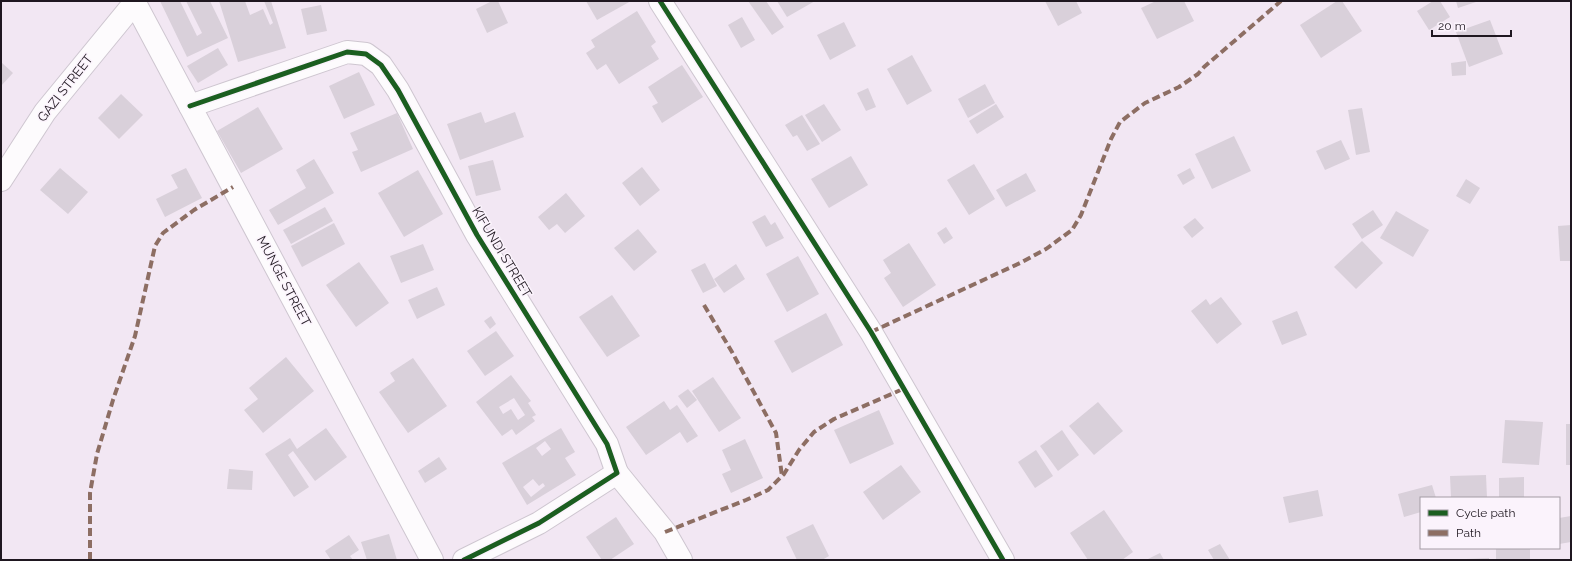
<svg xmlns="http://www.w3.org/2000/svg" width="1572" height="561" font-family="Raleway,sans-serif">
  <rect width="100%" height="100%" fill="#f2e7f3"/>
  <!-- building -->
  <g fill="#d9d0da" fill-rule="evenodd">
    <path d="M160,1H180L197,36L202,33L186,1H210L228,38L187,57Z"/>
    <path d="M219,1H245L250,15L263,9L270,25L273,23L264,1H271L286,48L238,62Z"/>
    <path d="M492,1H498L508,23L487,33L476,9Z"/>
    <path d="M586,1H631L597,20Z"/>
    <path d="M748,1H766L784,27L772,35Z"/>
    <path d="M777,1H815L787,17Z"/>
    <path d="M1045,1H1076L1082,13L1058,26Z"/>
    <path d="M1156,1H1184L1194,21L1157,39L1141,8Z"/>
    <path d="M1337,1H1342L1362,31L1321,58L1300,25Z"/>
    <path d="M1433,1H1440L1450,17L1429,30L1417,11Z"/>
    <path d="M1456,1H1479L1458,8Z"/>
    <path d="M321,5L327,31L307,35L301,9Z"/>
    <path d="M637,11L656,42L651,46L659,59L619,84L606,64L597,70L586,53L595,47L591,40Z"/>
    <path d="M742,17L755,40L741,48L728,25Z"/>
    <path d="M1490,20L1503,54L1469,67L1456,32Z"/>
    <path d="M844,22L856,46L830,60L817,35Z"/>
    <path d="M218,48L228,65L198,83L187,66Z"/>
    <path d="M912,55L932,91L907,105L887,69Z"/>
    <path d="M1466,61V75L1452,76L1451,63Z"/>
    <path d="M1,62L13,73L1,86Z"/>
    <path d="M682,65L703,97L662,123L652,106L658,103L648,87Z"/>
    <path d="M359,72L375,105L344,119L329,86Z"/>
    <path d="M985,84L995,103L968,118L958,99Z"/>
    <path d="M868,88L876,107L866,111L857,93Z"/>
    <path d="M121,94L143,115L119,139L98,118Z"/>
    <path d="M824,104L841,130L822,142L805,115Z"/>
    <path d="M996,104L1004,117L977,134L969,121Z"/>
    <path d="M258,107L283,149L241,173L217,131Z"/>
    <path d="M1362,108L1370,152L1356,155L1348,110Z"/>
    <path d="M481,112L485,123L515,112L524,137L460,160L447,124Z"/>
    <path d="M397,113L413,149L361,172L352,152L358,150L350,133Z"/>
    <path d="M802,115L820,144L807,151L797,135L793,137L785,125Z"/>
    <path d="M1234,136L1251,171L1212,189L1195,154Z"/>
    <path d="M1341,140L1350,159L1325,170L1316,151Z"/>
    <path d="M851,156L868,185L829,208L811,179Z"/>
    <path d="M314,159L334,193L278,225L269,210L306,188L296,170Z"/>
    <path d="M493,160L501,190L476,196L468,166Z"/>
    <path d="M974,164L995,199L969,215L947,180Z"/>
    <path d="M642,167L660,190L640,206L622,183Z"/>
    <path d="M60,168L88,192L68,214L40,190Z"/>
    <path d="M186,168L202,198L165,217L156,199L178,188L171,175Z"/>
    <path d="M1190,168L1195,178L1183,185L1177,175Z"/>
    <path d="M418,170L443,214L404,237L378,193Z"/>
    <path d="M1026,173L1036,191L1006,207L996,190Z"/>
    <path d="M1466,179L1480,188L1470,204L1456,196Z"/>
    <path d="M566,193L585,216L565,233L557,224L549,230L538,217Z"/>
    <path d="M325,207L333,221L291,244L283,230Z"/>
    <path d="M1373,210L1383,225L1362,239L1352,224Z"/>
    <path d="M1396,211L1429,230L1413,257L1380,238Z"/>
    <path d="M765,215L771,225L775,222L784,238L766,247L752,222Z"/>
    <path d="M1195,218L1204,228L1192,238L1183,227Z"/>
    <path d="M334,223L345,244L302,267L291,246Z"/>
    <path d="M1571,225V261H1560L1558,226Z"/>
    <path d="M946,227L953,238L944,244L937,233Z"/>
    <path d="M638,229L657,252L634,271L614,248Z"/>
    <path d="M1362,241L1383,263L1356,289L1334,267Z"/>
    <path d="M909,243L936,285L903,307L884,278L891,273L883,260Z"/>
    <path d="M423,244L434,270L401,283L390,256Z"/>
    <path d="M798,256L819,294L787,312L766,274Z"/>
    <path d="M359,262L389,303L356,327L326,285Z"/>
    <path d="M705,263L717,286L703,293L691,270Z"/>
    <path d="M736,264L745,279L724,293L714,279Z"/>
    <path d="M437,287L445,305L417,319L408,300Z"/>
    <path d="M612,295L640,336L607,357L579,317Z"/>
    <path d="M1221,297L1242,324L1217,344L1191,311L1206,299L1210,305Z"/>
    <path d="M1297,311L1307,335L1282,345L1272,321Z"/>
    <path d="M826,313L843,345L792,373L774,341Z"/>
    <path d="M491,316L496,324L490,329L484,321Z"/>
    <path d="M496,331L514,356L485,376L467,351Z"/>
    <path d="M286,357L314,391L263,433L244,410L258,399L249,388Z"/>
    <path d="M413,358L447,406L408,433L379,392L395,381L390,373Z"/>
    <path d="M511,375L531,401L528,403L536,415L532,417L535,421L516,435L512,429L502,436L476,402ZM514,398L525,415L518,420L511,409L503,414L499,407Z"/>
    <path d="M713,377L741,418L719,432L692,391Z"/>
    <path d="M688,389L697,400L687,408L678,396Z"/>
    <path d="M664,401L670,410L677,405L698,436L687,443L680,432L646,455L626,427Z"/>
    <path d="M1098,402L1123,431L1094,455L1069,426Z"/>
    <path d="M879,410L894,444L850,464L834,430Z"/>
    <path d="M1505,420L1543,422L1539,465L1502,463Z"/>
    <rect x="1566" y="424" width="5" height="41"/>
    <path d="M326,428L347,457L315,481L293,451L288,455L309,487L294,497L265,454L290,438L297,449Z"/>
    <path d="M561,428L575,452L565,458L576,475L527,505L502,463ZM545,441L551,449L542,456L536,448ZM533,479L539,486L543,483L545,486L531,497L523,487Z"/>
    <path d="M1062,430L1079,455L1058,471L1040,446Z"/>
    <path d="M745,439L763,478L731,493L722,474L731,470L722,450Z"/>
    <path d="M1036,450L1053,476L1035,488L1018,462Z"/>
    <path d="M439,457L447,469L425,483L418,471Z"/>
    <path d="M901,465L921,492L883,520L863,492Z"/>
    <path d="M229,469L253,471L252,490L227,489Z"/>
    <path d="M1486,475L1487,498H1451L1450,476Z"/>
    <path d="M1524,477V498H1499V478Z"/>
    <path d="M1432,485L1436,498H1421V512L1404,517L1398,494Z"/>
    <path d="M1318,490L1323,516L1289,523L1283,497Z"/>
    <path d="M1104,510L1133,552L1122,560H1088L1070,533Z"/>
    <path d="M1571,516V542L1559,544V518Z"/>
    <path d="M616,517L634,544L610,560H602L586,537Z"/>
    <path d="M813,524L829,556L822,560H797L786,537Z"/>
    <path d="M389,534L397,560H367L361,542Z"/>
    <path d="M349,535L359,550L350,556L353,560H331L325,551Z"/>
    <path d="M1220,544L1230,560H1214L1208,550Z"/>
    <rect x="1496" y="548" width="34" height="12"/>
    <path d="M1160,553L1164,560H1146Z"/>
    <path d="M1489,558V560H1466V559Z"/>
  </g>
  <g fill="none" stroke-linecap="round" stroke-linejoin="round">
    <!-- minor casing -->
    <g stroke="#cec6d0" stroke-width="24">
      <g id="minor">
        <path d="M660,1L871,332L1003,560"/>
        <path d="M135,3L432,560"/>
        <path d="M190,106L347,52L366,54L381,65L398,90L477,235L607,444L617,473L539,523L464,560"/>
        <path d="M1,180L45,112L136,1"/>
        <path d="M617,473L665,532L681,560"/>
      </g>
    </g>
    <!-- minor -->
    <use href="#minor" stroke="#fdfbfd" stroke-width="22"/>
    <!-- quiet -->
    <g stroke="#8d6e63" stroke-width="4" stroke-dasharray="8 4" stroke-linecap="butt">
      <path d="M704,305L732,352L776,433L782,476"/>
      <path d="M871,332L1020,263L1046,249L1072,230L1081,215L1111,139L1120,122L1145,103L1179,87L1198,74L1204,67L1281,1"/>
      <path d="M665,532L746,500L768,490L784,474L799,450L814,432L834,419L903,389"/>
      <path d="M90,560V493L97,454L113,400L135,336L155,246L163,233L194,210L233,187"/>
    </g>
    <!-- cycleway casing -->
    <g stroke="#fbf3fc" stroke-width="8">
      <g id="cycleway">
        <path d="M660,1L871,332L1003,560"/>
        <path d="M190,106L347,52L366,54L381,65L398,90L477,235L607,444L617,473L539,523L464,560"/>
      </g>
    </g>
    <!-- cycleway -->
    <use href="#cycleway" stroke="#1b5e20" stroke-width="5"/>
  </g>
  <g text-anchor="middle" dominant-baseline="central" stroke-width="3" stroke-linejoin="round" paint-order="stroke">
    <!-- street labels -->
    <g font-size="13" fill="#1f1720" stroke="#fbf3fc">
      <text transform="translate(65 88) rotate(-52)">GAZI STREET</text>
      <text transform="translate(502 252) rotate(59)">KIFUNDI STREET</text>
      <text transform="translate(284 281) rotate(62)">MUNGE STREET</text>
    </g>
  </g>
  <!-- border -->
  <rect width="1572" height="561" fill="none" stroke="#1f1720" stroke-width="4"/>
  <!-- legend -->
  <rect x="1420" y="497" width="140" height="52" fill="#fbf3fc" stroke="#a39ba4"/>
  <rect x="1428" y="510" width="20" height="6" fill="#1b5e20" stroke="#a39ba4"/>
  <text x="1456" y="517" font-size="12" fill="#1f1720">Cycle path</text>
  <rect x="1428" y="530" width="20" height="6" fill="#8d6e63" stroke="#a39ba4"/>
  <text x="1456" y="537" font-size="12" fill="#1f1720">Path</text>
  <!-- scale -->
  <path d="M1432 30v6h79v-6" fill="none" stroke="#1f1720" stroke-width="2"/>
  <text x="1438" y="30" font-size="12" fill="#1f1720" stroke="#fbf3fc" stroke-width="3" paint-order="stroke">20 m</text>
</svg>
